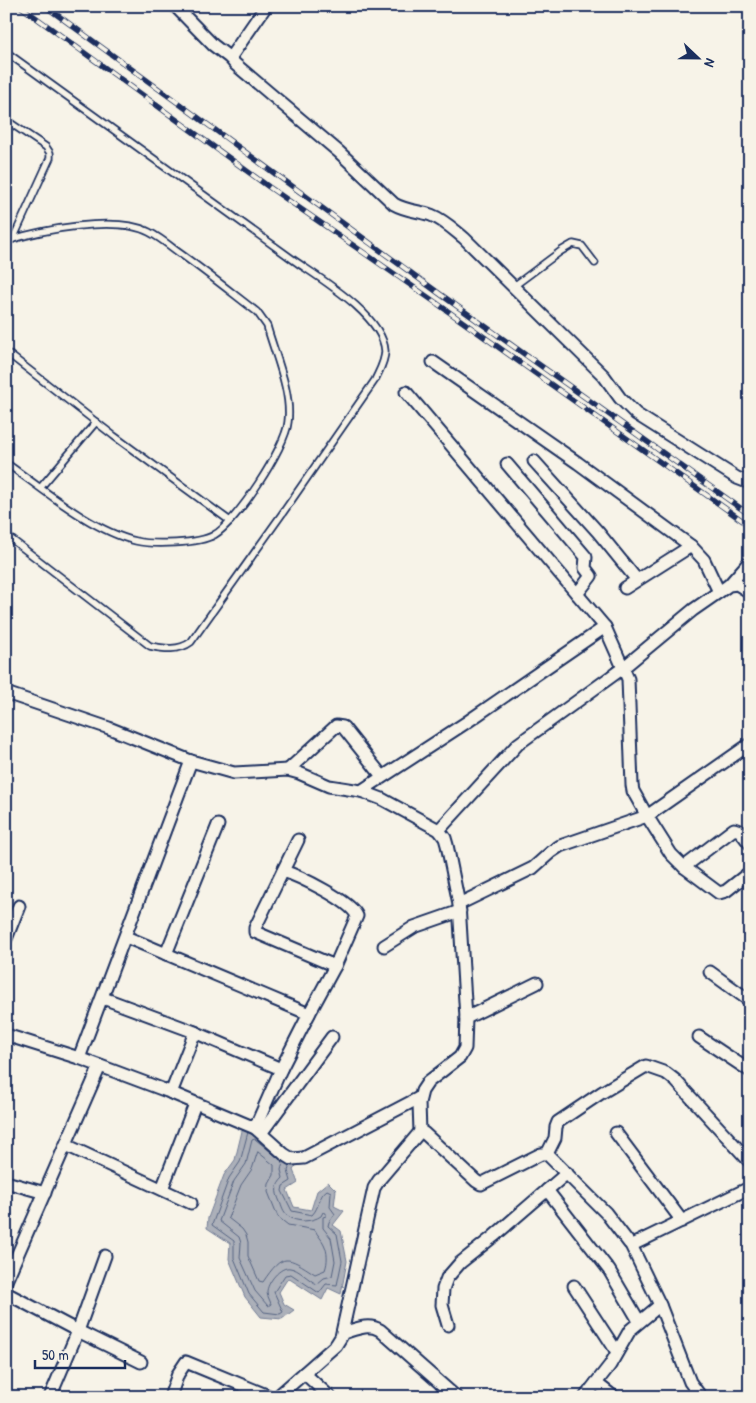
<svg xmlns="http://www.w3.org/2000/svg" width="756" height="1403" font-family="'Patrick Hand',sans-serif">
  <rect width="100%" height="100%" fill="#f7f3e8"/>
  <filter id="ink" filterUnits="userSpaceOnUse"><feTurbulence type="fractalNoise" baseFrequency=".02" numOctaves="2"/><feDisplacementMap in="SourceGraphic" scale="10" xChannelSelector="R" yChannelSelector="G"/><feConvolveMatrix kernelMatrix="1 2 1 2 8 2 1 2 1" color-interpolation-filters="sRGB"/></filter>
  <g filter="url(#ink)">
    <!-- water -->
    <path fill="#acb0b9" stroke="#727c95" d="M249,1123L290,1153L308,1150L293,1170L298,1183L287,1190L294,1207L311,1210L317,1191L328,1182L336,1190L334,1206L344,1211L333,1225L341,1231L347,1261L341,1294L328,1288L322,1300L288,1278L279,1292L284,1304L294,1310L282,1319L261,1317L245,1297L229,1259L230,1243L207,1228L208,1218L224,1175L235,1160L242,1131Z"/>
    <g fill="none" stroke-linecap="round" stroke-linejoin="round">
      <!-- shore -->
      <g stroke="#556382" stroke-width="1">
        <path d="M248,1132L240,1162L229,1178L212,1225L234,1241V1258L249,1294L264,1312L280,1314L283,1312L274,1292L285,1275L291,1274L319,1293L326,1284L337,1285L342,1261L337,1234L328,1226L329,1222L335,1214L330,1207L331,1192L327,1190C318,1196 320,1207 312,1215L292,1211L282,1191L283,1186L291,1181L288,1171L290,1165"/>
        <path d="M258,1152L274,1165V1175L269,1184L268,1192L278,1217L288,1225L315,1230C317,1235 322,1239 324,1244C328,1252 328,1262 325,1270L315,1274C287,1256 283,1252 263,1282L259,1281L248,1256V1242L246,1235L242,1229L228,1218L241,1185L252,1169Z"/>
        <path d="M277,1157L255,1139L252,1140L246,1164L234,1181L219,1221L239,1237L241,1243L240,1258L255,1291L268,1306L271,1304C270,1300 267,1296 267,1292C267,1283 280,1266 290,1268C299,1269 308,1280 317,1284L324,1278L332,1276L335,1261L331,1238L323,1228V1217L326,1216V1213L323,1212L321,1216C312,1222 297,1223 288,1216C283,1213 282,1207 280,1202C275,1191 275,1186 283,1178L281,1170L283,1163L282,1161"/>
      </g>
      <!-- service casing -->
      <g stroke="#1b2f5e" stroke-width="9">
        <g id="service">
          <path d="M6,52L295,261C321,279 383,316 385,351C385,362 379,371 375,380L282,514L191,642C179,651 164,649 150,646L6,535"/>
          <path d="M6,120L46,147L50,153V158L13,239"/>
          <path d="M6,241C41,230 116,215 149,232C159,237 169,245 178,252C205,271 231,292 257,312L267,326C275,355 292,392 288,422C286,447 236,523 214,535C199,544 152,545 136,541C92,531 43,489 6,463"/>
          <path d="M514,286L561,251L573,244L582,246L595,263"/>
          <path d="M6,352L114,436L230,521"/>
          <path d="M41,487L96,422"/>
        </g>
      </g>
      <!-- minor casing -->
      <g stroke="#1b2f5e" stroke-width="15">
        <g id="minor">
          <path d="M175,6L213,45L230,58L235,64L339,152L394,204C406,211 419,211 431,215C444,220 454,230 464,238L604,376L620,398L636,414L737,478L750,483"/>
          <path d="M230,58L266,6"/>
          <path d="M433,362L578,463L691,546L704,560L719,592"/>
          <path d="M534,461L598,532L637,580"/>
          <path d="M507,464L586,557L585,568L591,576L577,594"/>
          <path d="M729,585L750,561"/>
          <path d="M625,588L691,546"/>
          <path d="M605,627L628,679L632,785L633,791L647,816L671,854L684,867L719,893L726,891L750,872"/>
          <path d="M6,693L109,728L191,761L234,773L288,770L299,773L329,786L361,791L467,722L605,627L406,392"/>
          <path d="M288,770L336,726L343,727L382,776"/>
          <path d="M361,791L382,799L439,830L445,838L447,845L459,904L466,1018L465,1048L460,1057L428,1082L422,1091L419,1103L420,1132"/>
          <path d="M439,830L518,744L623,668L693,610L729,585L737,584L750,592"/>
          <path d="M298,840L255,928V932L335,966"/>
          <path d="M684,867L734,829L740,831L750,844"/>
          <path d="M459,904L533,868L551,852L560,846L647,816L750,744"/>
          <path d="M126,937L309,1014"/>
          <path d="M6,939L19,906"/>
          <path d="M384,946L414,927L460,911"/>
          <path d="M166,954L218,825"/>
          <path d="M710,972L750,1001"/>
          <path d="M103,998L192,1031L281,1069"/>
          <path d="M466,1018L537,983"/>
          <path d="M6,1035L79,1058L167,1091L255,1128L284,1154L292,1159L304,1158L419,1098"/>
          <path d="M699,1037L750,1071"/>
          <path d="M79,1058L191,761"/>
          <path d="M171,1093L195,1032"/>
          <path d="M255,1128L281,1069L309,1014L335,966L357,916C351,901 299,876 283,871"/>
          <path d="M262,1132L332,1037"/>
          <path d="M616,1133L682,1221"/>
          <path d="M66,1145L191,1203"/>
          <path d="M547,1154L555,1138L556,1127L558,1122L601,1093L646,1066L666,1073L675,1080L750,1162"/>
          <path d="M6,1182L45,1193"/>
          <path d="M162,1189L195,1104"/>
          <path d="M547,1190L609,1270L639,1321"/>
          <path d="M631,1245L660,1305L690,1382L701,1397"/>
          <path d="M6,1281L100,1066"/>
          <path d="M574,1286L617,1352"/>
          <path d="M6,1293L78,1331L141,1362"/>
          <path d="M448,1325L442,1305L443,1289L447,1278L460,1263L494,1236L567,1173"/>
          <path d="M343,1333C356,1329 368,1323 380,1330L456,1397"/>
          <path d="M304,1373L330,1397"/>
          <path d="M596,1383L614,1397"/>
          <path d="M50,1397L78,1331L105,1256"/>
          <path d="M170,1397L178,1374L186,1362L271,1397"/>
          <path d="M277,1397L336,1345L341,1337L374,1188L379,1180L419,1133H424L476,1181L481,1184L541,1154H547L606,1213L629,1243L632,1245L745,1190H750"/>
          <path d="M585,1397L610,1365L630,1330L660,1305"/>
        </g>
      </g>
      <!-- service -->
      <use href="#service" stroke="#f7f3e8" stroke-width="5.5"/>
      <!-- minor -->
      <use href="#minor" stroke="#f7f3e8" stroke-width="11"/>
      <!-- rail casing -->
      <g stroke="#1b2f5e" stroke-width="5.5">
        <g id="rail">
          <path d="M20,6L269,187L435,302L750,526"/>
          <path d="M45,6L440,294L750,515"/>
        </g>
      </g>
      <!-- rail -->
      <use href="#rail" stroke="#f7f3e8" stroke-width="4" stroke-dasharray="11" stroke-linecap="butt"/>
    </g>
  </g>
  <!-- margin -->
  <rect width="756" height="1403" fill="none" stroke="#f7f3e8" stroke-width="25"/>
  <rect x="12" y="12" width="731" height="1378" fill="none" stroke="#1b2f5e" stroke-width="2" filter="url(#ink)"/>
  <!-- north arrow -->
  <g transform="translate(698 58) rotate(112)" stroke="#f7f3e8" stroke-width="4" paint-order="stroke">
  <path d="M0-4L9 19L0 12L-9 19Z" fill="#1b2f5e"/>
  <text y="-8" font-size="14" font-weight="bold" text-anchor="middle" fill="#1b2f5e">N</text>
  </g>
  <!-- scale -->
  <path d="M35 1360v8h90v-8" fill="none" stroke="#1b2f5e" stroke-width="2.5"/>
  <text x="42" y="1360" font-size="15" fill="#1b2f5e" stroke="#f7f3e8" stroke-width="4" paint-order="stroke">50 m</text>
</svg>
